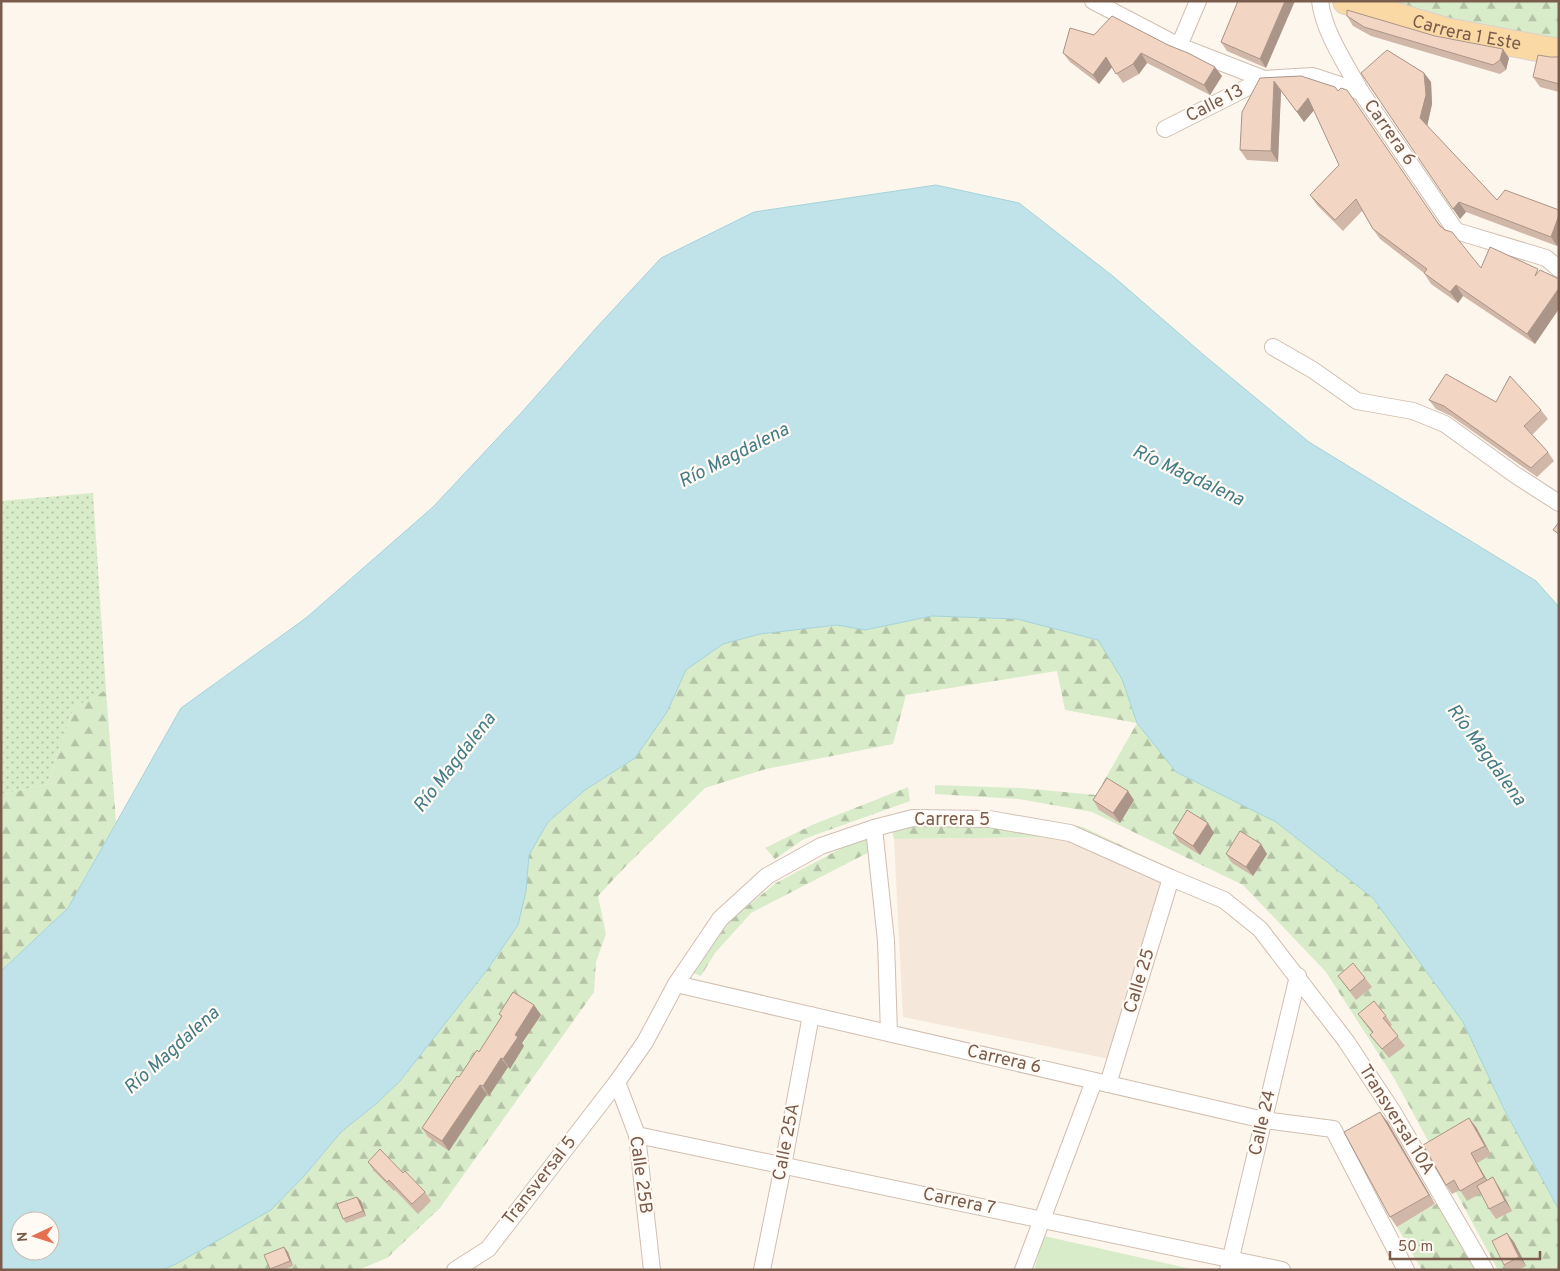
<svg xmlns="http://www.w3.org/2000/svg" width="1560" height="1271" font-family="Overpass,sans-serif">
  <defs>
    <pattern id="grass-dots" width="8" height="8" patternUnits="userSpaceOnUse" patternTransform="scale(1.25)"><rect width="8" height="8" fill="#d8ecc9"/><path d="M2 2h.1M6 6h.1" fill="none" stroke="#b4c2a5" stroke-width="1.8" stroke-linecap="round"/></pattern>
    <pattern id="forest-firs" width="22" height="20" patternUnits="userSpaceOnUse" patternTransform="scale(1.25)"><rect width="22" height="20" fill="#d8ecc9"/><path d="M5 1l3.5 6h-7zM16 11l3.5 6h-7z" fill="#b4c2a5"/></pattern>
  </defs>
  <rect width="100%" height="100%" fill="#fdf6ec"/>
  <!-- residential -->
  <path fill="#f5e8da" d="M1063,837L1144,866L1148,858L1170,869L1109,1059L903,1017L894,839Z"/>
  <!-- grass -->
  <path fill="url(#grass-dots)" d="M93,493L106,690L74,708L47,784L1,795V501Z"/>
  <!-- forest -->
  <g fill="url(#forest-firs)">
    <path d="M1356,1H1559V52Z"/>
    <path d="M932,616L1017,619L1098,640L1122,679L1137,723L1176,772L1276,822L1373,898L1463,1022L1503,1107L1559,1210V1270H1498L1394,1078L1326,972L1243,885L1092,812L1019,799L935,794V785L1021,788L1096,795L1137,723L1065,710L1057,671L906,695L893,744L766,769L705,788L625,867L598,896L606,934L596,962L594,992L440,1208L387,1258L358,1270H163L178,1263L305,1175L341,1132L376,1104L400,1081L487,970L526,891L529,855L548,822L585,790L635,758L667,712L686,670L723,644L760,634L837,625L865,630Z"/>
    <path d="M106,690L116,822L68,908L1,971V795L47,784L74,708Z"/>
    <path d="M908,787L910,801L804,839L775,859L765,848L812,825Z"/>
    <path d="M959,817L1072,825L1083,827L1148,858L1144,867L1063,837L894,839L890,823Z"/>
    <path d="M872,832L875,849L751,913L715,953L701,976L691,972L727,923L776,883Z"/>
    <path d="M1441,1201L1481,1270H1422L1397,1227Z"/>
  </g>
  <!-- park -->
  <path fill="#d8ecc9" d="M1044,1236L1196,1270H1034Z"/>
  <!-- water -->
  <path fill="#bfe3e8" stroke="#a5d3da" fill-rule="evenodd" d="M936,185L1019,203L1114,277L1205,356L1309,442L1536,581L1559,607V1210L1503,1107L1463,1022L1373,898L1276,822L1176,772L1137,723L1122,679L1098,640L1017,619L932,616L865,630L837,625L760,634L723,644L686,670L667,712L635,758L585,790L548,822L529,855L526,891L518,925L487,970L400,1081L376,1104L341,1132L305,1175L271,1210L178,1263L163,1270H1V971L68,908L181,708L306,618L433,507L522,412L597,327L661,258L754,212ZM20,1221H50V1251H20Z"/>
  <g fill="none" stroke-linecap="round" stroke-linejoin="round">
    <!-- minor casing -->
    <g stroke="#d1beb0" stroke-width="18">
      <g id="minor">
        <path d="M1093,1L1179,46L1264,79L1313,76L1361,92L1456,231L1546,258L1559,269"/>
        <path d="M1320,1C1324,33 1346,64 1361,92"/>
        <path d="M1179,46L1198,1"/>
        <path d="M1165,129L1264,79"/>
        <path d="M1273,347L1313,370L1357,401L1413,411L1445,424L1514,474L1559,503"/>
        <path d="M874,828L886,941L889,1033"/>
        <path d="M676,984L1264,1120L1333,1129L1406,1270"/>
        <path d="M617,1082L637,1135L652,1270"/>
        <path d="M1108,1084L1171,878"/>
        <path d="M637,1135L1282,1270"/>
        <path d="M455,1270L488,1249L617,1082L645,1042L676,984L720,919L767,876L821,846L874,828L913,818L989,819L1070,833L1171,878L1224,900L1260,929L1346,1041L1393,1112L1485,1270"/>
        <path d="M762,1270L783,1166L811,1015"/>
        <path d="M1023,1270L1094,1081"/>
        <path d="M1228,1270L1298,976"/>
      </g>
    </g>
    <!-- primary casing -->
    <g stroke="#dad1cd" stroke-width="28">
      <g id="primary">
        <path id="s1" d="M1346,1L1446,31L1559,52"/>
      </g>
    </g>
    <!-- minor -->
    <use href="#minor" stroke="#fff" stroke-width="16"/>
    <!-- primary -->
    <use href="#primary" stroke="#fbd9a5" stroke-width="26"/>
  </g>
  <!-- wall -->
  <g fill="#d1b7a8">
    <path d="M1238,1L1266,68L1227,51L1221,42Z"/>
    <path d="M1347,16L1509,58L1506,70L1500,74L1371,36L1353,26Z"/>
    <path d="M1070,28L1222,76L1210,95L1147,63L1139,74L1123,83L1112,67L1099,84L1070,62L1063,53Z"/>
    <path d="M1387,50L1424,73L1431,82L1432,104L1427,126L1497,200L1559,210V242L1557,246L1466,212L1460,219Z"/>
    <path d="M1559,56V92L1540,87L1533,77Z"/>
    <path d="M1301,76L1441,226L1481,268L1490,247L1535,344L1463,296L1458,303L1431,284L1424,273L1380,239L1373,229L1362,211L1343,231L1317,205L1310,195L1339,165L1314,110L1304,122L1281,91L1278,162L1247,160L1240,150L1242,112Z"/>
    <path d="M1429,400L1496,402L1541,410L1548,419L1532,435L1548,452L1554,461L1537,477L1451,416L1436,409Z"/>
    <path d="M1093,800H1134L1120,823L1099,810Z"/>
    <path d="M1173,833H1214L1200,855L1179,842Z"/>
    <path d="M1226,854H1267L1253,876L1232,863Z"/>
    <path d="M1338,976L1365,978L1372,987L1356,1000Z"/>
    <path d="M534,1005L541,1015L522,1043L524,1046L510,1069L508,1067L489,1096L487,1094L449,1151L428,1137L422,1128L479,1052L501,1017L499,1014Z"/>
    <path d="M1358,1014L1386,1016L1392,1025L1390,1027L1405,1046L1389,1058L1370,1035L1372,1033Z"/>
    <path d="M1387,1121L1435,1204L1397,1227L1390,1217Z"/>
    <path d="M1476,1127L1491,1155L1477,1163L1487,1180L1499,1187L1512,1211L1496,1219L1489,1209L1481,1193L1467,1201L1460,1190L1452,1194L1446,1185Z"/>
    <path d="M368,1162L403,1173L425,1192L431,1201L418,1214L395,1190L394,1191L374,1171Z"/>
    <path d="M357,1197L361,1201L366,1216L346,1223L343,1219Z"/>
    <path d="M1514,1242L1526,1266L1519,1270H1507L1504,1265Z"/>
    <path d="M288,1252L293,1266L283,1270H270V1269Z"/>
  </g>
  <!-- shaded-wall -->
  <g fill="#aa9588">
    <path d="M1285,1H1295L1266,68L1260,59Z"/>
    <path d="M1503,49L1509,58L1506,70L1500,60Z"/>
    <path d="M1141,53L1147,63L1139,74L1133,64Z"/>
    <path d="M1106,57L1113,66L1099,84L1093,75Z"/>
    <path d="M1215,67L1222,76L1210,95L1204,85Z"/>
    <path d="M1424,73L1431,82L1432,104L1427,127L1420,118Z"/>
    <path d="M1274,81L1281,91L1278,162L1271,151Z"/>
    <path d="M1308,98L1316,108L1304,122L1297,112Z"/>
    <path d="M1459,202L1466,212L1460,219L1453,209Z"/>
    <path d="M1559,215V242L1557,246L1551,237Z"/>
    <path d="M1456,285L1463,296L1458,303L1450,292Z"/>
    <path d="M1559,288V309L1535,344L1527,334Z"/>
    <path d="M1128,791L1134,800L1120,823L1113,813Z"/>
    <path d="M1208,823L1214,833L1200,855L1193,846Z"/>
    <path d="M1261,844L1267,854L1253,876L1246,867Z"/>
    <path d="M534,1005L541,1015L522,1043L524,1046L510,1069L503,1059L515,1035Z"/>
    <path d="M501,1058L508,1067L489,1096L483,1086Z"/>
    <path d="M480,1085L487,1094L449,1151L442,1141Z"/>
    <path d="M1380,1112L1387,1121L1435,1204L1429,1195Z"/>
    <path d="M1469,1118L1476,1127L1491,1155L1485,1146Z"/>
    <path d="M1471,1153L1477,1163L1491,1187L1484,1177Z"/>
    <path d="M1493,1177L1499,1187L1512,1211L1505,1201Z"/>
    <path d="M357,1197L361,1201L366,1216L363,1211Z"/>
    <path d="M1507,1233L1514,1242L1526,1266L1519,1257Z"/>
    <path d="M284,1247L288,1252L293,1266L290,1261Z"/>
  </g>
  <!-- building -->
  <g fill="#f3d5c3" stroke="#aa9588">
    <path d="M1238,1H1285L1260,59L1221,42Z"/>
    <path d="M1347,10L1435,36L1503,49L1500,60L1493,65L1364,27L1347,16Z"/>
    <path d="M1112,16L1168,45L1188,53L1215,67L1204,85L1141,53L1133,64L1116,74L1106,57L1093,75L1063,53L1070,28L1094,35Z"/>
    <path d="M1387,50L1424,73L1426,95L1420,118L1497,200L1505,190L1559,210V215L1551,237L1459,202L1453,209L1361,73Z"/>
    <path d="M1538,55L1550,57H1557L1559,56V84L1533,77Z"/>
    <path d="M1301,76L1335,87L1338,91L1341,88L1347,90L1440,226L1445,230L1452,232L1481,268L1490,247L1538,269L1535,276L1540,270L1559,279V288L1527,334L1456,285L1450,292L1424,273L1427,269L1373,229L1356,199L1335,220L1310,195L1339,165L1308,98L1297,112L1274,81L1271,151L1240,150L1242,112L1260,78Z"/>
    <path d="M1446,374L1496,402L1510,376L1541,410L1524,426L1548,452L1531,468L1444,406L1429,400Z"/>
    <path d="M1559,522V534L1553,530Z"/>
    <path d="M1107,778L1128,791L1113,813L1093,800Z"/>
    <path d="M1187,810L1208,823L1193,846L1173,833Z"/>
    <path d="M1240,831L1261,844L1246,867L1226,854Z"/>
    <path d="M1353,963L1365,978L1350,991L1338,976Z"/>
    <path d="M513,992L534,1005L515,1035L518,1037L503,1059L501,1058L483,1086L480,1085L442,1141L422,1128L457,1076L459,1077L477,1050L479,1052L502,1016L499,1014Z"/>
    <path d="M1374,1001L1386,1016L1383,1018L1398,1036L1382,1049L1370,1035L1373,1032L1358,1014Z"/>
    <path d="M1380,1112L1429,1195L1390,1217L1344,1132Z"/>
    <path d="M1469,1118L1485,1146L1471,1153L1484,1177L1460,1191L1454,1180L1446,1185L1423,1145Z"/>
    <path d="M380,1149L403,1173L405,1171L425,1192L412,1204L389,1180L387,1182L368,1162Z"/>
    <path d="M1493,1177L1505,1201L1489,1209L1477,1186Z"/>
    <path d="M357,1197L363,1211L343,1219L337,1204Z"/>
    <path d="M1507,1233L1519,1257L1504,1265L1492,1241Z"/>
    <path d="M284,1247L290,1261L270,1269L264,1255Z"/>
  </g>
  <g text-anchor="middle" dominant-baseline="central" stroke-width="4.5" stroke-linejoin="round" paint-order="stroke">
    <!-- street labels -->
    <g font-size="18" fill="#7a5c4d" stroke="#fffaf3">
      <text stroke="none"><textPath href="#s1" startOffset="125">Carrera 1 Este</textPath></text>
      <text transform="translate(1215 104) rotate(-27)">Calle 13</text>
      <text transform="translate(1389 133) rotate(55)">Carrera 6</text>
      <text x="952" y="820">Carrera 5</text>
      <text transform="translate(1140 981) rotate(-73)">Calle 25</text>
      <text transform="translate(1004 1060) rotate(13)">Carrera 6</text>
      <text transform="translate(1396 1120) rotate(58)">Transversal 10A</text>
      <text transform="translate(1263 1123) rotate(-77)">Calle 24</text>
      <text transform="translate(787 1142) rotate(-79)">Calle 25A</text>
      <text transform="translate(640 1175) rotate(82)">Calle 25B</text>
      <text transform="translate(540 1181) rotate(-52)">Transversal 5</text>
      <text transform="translate(959 1202) rotate(12)">Carrera 7</text>
    </g>
    <!-- water labels -->
    <g font-size="19" font-style="italic" fill="#437c86" stroke="#fffaf3">
      <text transform="translate(734 456) rotate(-27)">Río Magdalena</text>
      <text transform="translate(1188 476) rotate(25)">Río Magdalena</text>
      <text transform="translate(1486 755) rotate(54)">Río Magdalena</text>
      <text transform="translate(455 763) rotate(-52)">Río Magdalena</text>
      <text transform="translate(172 1051) rotate(-42)">Río Magdalena</text>
    </g>
  </g>
  <!-- border -->
  <rect width="1560" height="1271" fill="none" stroke="#7a5c4d" stroke-width="5"/>
  <!-- north arrow -->
  <g transform="translate(35 1236) rotate(266)"><circle r="24" fill="#fffaf3" stroke="#cabbb1"/>
  <path d="M0-4L9 19L0 12L-9 19Z" fill="#e76f51"/>
  <text y="-8" font-size="14" font-weight="bold" text-anchor="middle" fill="#7a5c4d">N</text>
  </g>
  <!-- scale -->
  <path d="M1390 1251v8h150v-8" fill="none" stroke="#7a5c4d" stroke-width="2.5"/>
  <text x="1398" y="1251" font-size="15" fill="#7a5c4d" stroke="#fffaf3" stroke-width="4" paint-order="stroke">50 m</text>
</svg>
